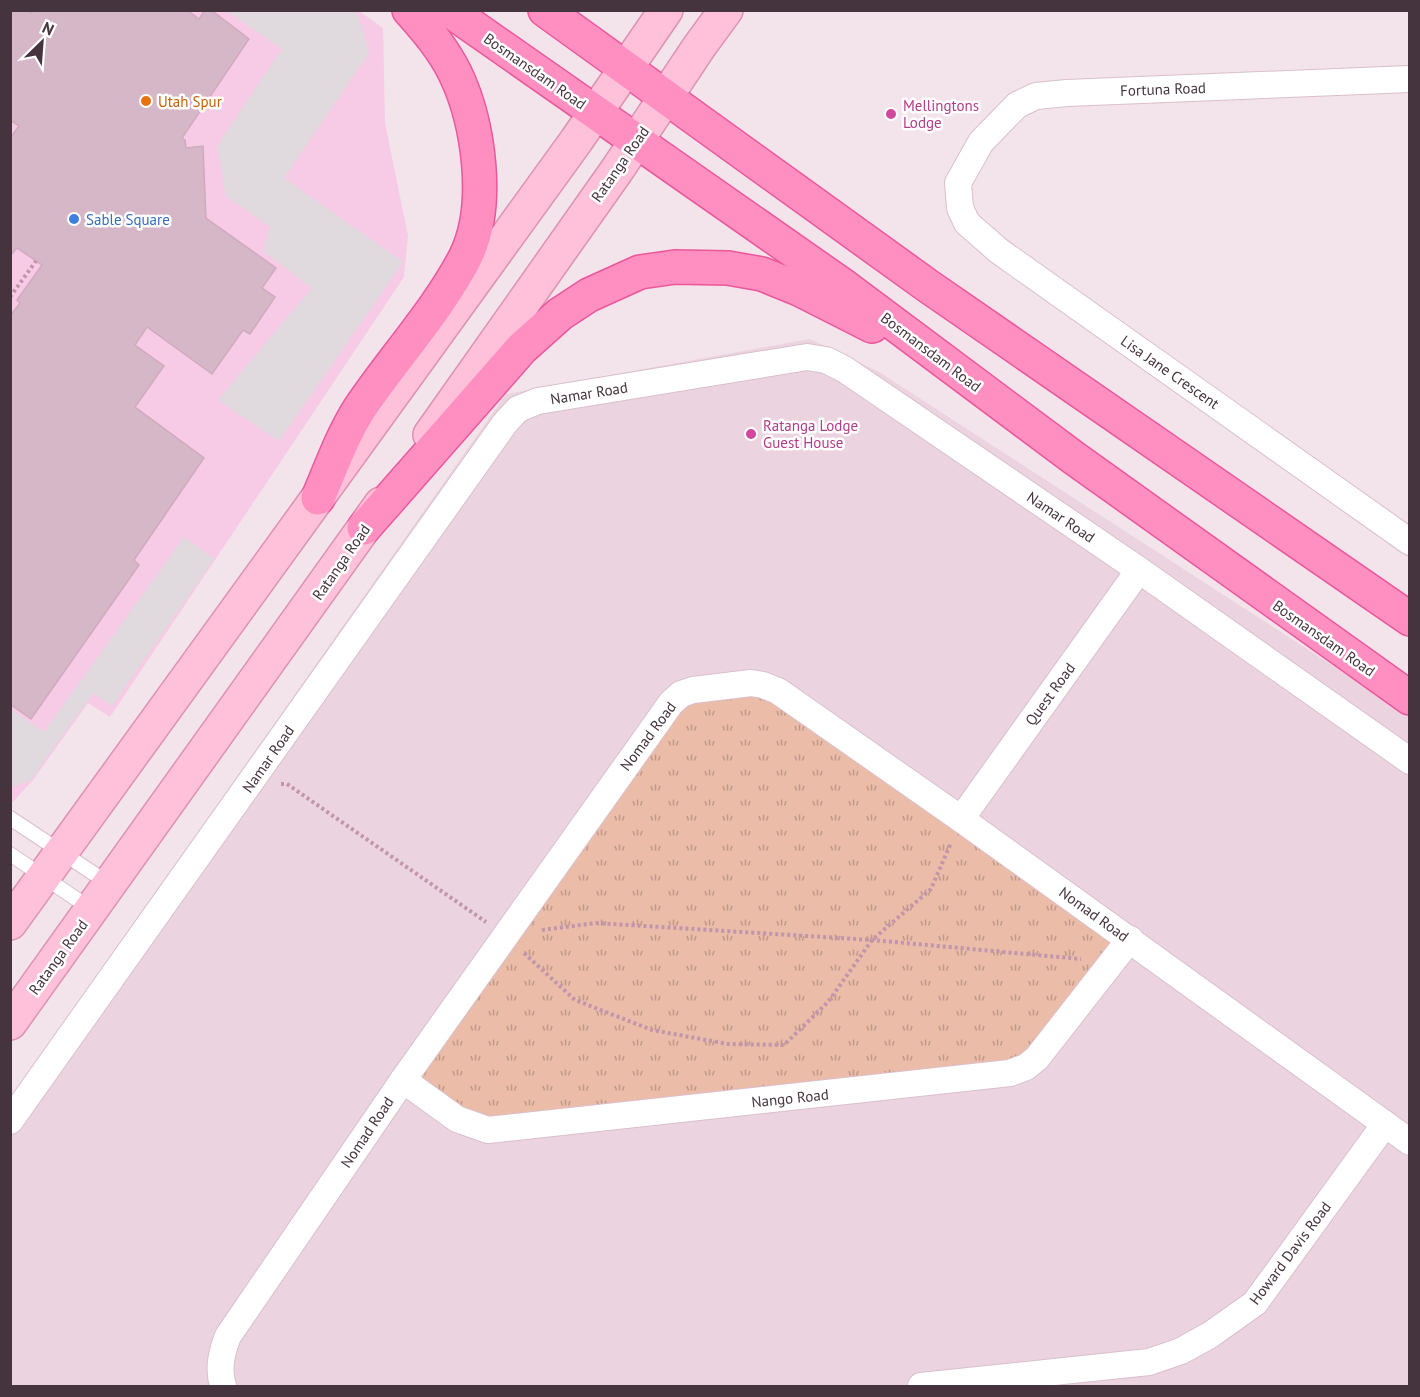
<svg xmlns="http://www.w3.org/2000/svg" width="1420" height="1397" font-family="'PT Sans',sans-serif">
  <defs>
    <pattern id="grass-tufts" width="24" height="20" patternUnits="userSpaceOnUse" patternTransform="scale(1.5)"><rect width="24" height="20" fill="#ebbca8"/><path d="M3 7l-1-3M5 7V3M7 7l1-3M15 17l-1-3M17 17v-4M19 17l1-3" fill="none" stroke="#c0998a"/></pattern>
  </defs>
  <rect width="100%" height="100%" fill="#f3e3ea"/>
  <!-- residential -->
  <path fill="#ebd4df" d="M810,339L879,372L1409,715V1386H11V1098L506,394Z"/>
  <!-- commercial -->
  <path fill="#f7cbe5" d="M11,11H359L383,28L385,123L408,236L404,277L110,717L88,703L33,780L11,804Z"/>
  <!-- grass -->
  <path fill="url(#grass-tufts)" d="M756,686L1131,936L1042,1060L486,1130L405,1082L676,706Z"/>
  <!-- parking -->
  <g fill="#e0d9dd">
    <path d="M352,11L358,15L369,53L284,178L403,262L279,441L218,400L312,288L263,251L270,227L226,196L217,146L282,49L227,11Z"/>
    <path d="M184,537L214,559L112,706L93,693L30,781L11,787V709L44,732Z"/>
  </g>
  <!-- building -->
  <path fill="#d5b7c8" stroke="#d0aabf" stroke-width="1.5" d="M10,10H27L31,13L33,10H187L199,19L205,10H211L249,39L182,138L185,140L186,148L203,146L206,218L276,268L262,288L275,297L250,334L243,330L212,374L147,327L135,345L164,366L135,407L204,458L134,560L139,565L31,719L10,704V316L20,303L17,300L42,265L17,248L10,256V138L19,126L10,120Z"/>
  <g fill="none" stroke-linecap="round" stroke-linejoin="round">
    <!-- lane casing -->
    <g stroke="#dabfcc" stroke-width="16">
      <g id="lane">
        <path d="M10,818L111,885"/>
        <path d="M10,854L91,909"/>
      </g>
    </g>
    <!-- street casing -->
    <g stroke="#dabfcc" stroke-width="28">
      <g id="street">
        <path d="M1410,79L1067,93L1036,96L1017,105L981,142L958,183L960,208L967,223L999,251L1410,542"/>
        <path d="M961,819L1139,570"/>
        <path d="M403,1080L457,1119L488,1130L1010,1073L1026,1067L1037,1058L1130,939"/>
        <path d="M10,1121L505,423L518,409L538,401L807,357L826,360L844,369L1139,570L1410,761"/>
        <path d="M223,1386C218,1369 221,1354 228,1336L403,1080L671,703L681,694L693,690L751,683L763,685L778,691L961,819L1410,1142"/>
        <path d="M921,1386L1149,1362L1181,1351L1210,1335L1255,1303L1385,1124"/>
      </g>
    </g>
    <!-- secondary casing -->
    <g stroke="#dd92b1" stroke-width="36">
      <g id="secondary">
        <path d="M430,435L617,170L699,47L726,10"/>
        <path d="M10,923L576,141L666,10"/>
        <path d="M10,1023L381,504"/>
      </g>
    </g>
    <!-- primary casing -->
    <g stroke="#ec579b" stroke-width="36">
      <g id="primary">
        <path d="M449,10L841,284L1074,458L1410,698"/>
        <path d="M545,10L928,286L1410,619"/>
        <path d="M318,498C331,468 342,436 360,408C393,359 438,310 465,258C491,207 479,123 455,73C443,49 427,30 409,10"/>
        <path d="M364,528L522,348L560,314L589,295L640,272L675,267L728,268L762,274L799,289L872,326"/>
      </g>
    </g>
    <!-- path -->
    <g stroke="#c295ac" stroke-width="4" stroke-dasharray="3 3" stroke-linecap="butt">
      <path d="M10,297L36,261"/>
      <path d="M281,784H287L486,922"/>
      <path d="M542,930L596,923L872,940L1081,959"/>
      <path d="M524,953L575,1000L652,1030L728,1044L784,1045L828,1002L872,940L931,889L951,843"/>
    </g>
    <!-- lane -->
    <use href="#lane" stroke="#fff" stroke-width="14"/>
    <!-- street -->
    <use href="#street" stroke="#fff" stroke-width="26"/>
    <!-- secondary -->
    <use href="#secondary" stroke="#ffc0d9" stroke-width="33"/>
    <!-- primary -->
    <use href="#primary" stroke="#ff8fc0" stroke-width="33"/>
  </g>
  <!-- markers -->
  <circle fill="#e8710a" stroke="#fff" stroke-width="2" cx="146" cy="101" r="6"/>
  <g fill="#d1479c" stroke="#fff" stroke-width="2">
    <circle cx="891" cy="114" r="6"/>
    <circle cx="751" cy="434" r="6"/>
  </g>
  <circle fill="#3f7fe0" stroke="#fff" stroke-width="2" cx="74" cy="219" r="6"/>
  <g text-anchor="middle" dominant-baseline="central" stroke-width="5" stroke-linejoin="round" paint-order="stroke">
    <!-- street labels -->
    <g font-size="15" fill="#45333d" stroke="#fff">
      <text transform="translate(535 71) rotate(35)">Bosmansdam Road</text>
      <text transform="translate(1163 89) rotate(-2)">Fortuna Road</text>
      <text transform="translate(620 164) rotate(-55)">Ratanga Road</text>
      <text transform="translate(931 352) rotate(37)">Bosmansdam Road</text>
      <text transform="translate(1170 372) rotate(35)">Lisa Jane Crescent</text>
      <text transform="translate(589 393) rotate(-9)">Namar Road</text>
      <text transform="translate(1061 517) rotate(34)">Namar Road</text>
      <text transform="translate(341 562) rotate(-55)">Ratanga Road</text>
      <text transform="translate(1324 638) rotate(35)">Bosmansdam Road</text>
      <text transform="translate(1050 694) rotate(-54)">Quest Road</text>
      <text transform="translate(648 736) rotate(-53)">Nomad Road</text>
      <text transform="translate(268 759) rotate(-55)">Namar Road</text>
      <text transform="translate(1094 914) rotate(36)">Nomad Road</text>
      <text transform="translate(58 957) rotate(-54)">Ratanga Road</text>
      <text transform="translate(790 1098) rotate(-6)">Nango Road</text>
      <text transform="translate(367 1132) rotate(-56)">Nomad Road</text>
      <text transform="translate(1290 1253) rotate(-53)">Howard Davis Road</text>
    </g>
    <!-- food labels -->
    <g font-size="15" fill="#c56008" stroke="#fff" text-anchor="start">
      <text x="158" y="101">Utah Spur</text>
    </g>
    <!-- hotel labels -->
    <g font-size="15" fill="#b23c85" stroke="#fff" text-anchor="start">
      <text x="903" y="105">Mellingtons<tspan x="903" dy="17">Lodge</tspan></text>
      <text x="763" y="425">Ratanga Lodge<tspan x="763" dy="17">Guest House</tspan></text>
    </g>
    <!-- shop labels -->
    <g font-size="15" fill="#366cbe" stroke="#fff" text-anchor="start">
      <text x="86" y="219">Sable Square</text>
    </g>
  </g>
  <!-- border -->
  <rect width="1420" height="1397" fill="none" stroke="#45333d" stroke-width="24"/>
  <!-- north arrow -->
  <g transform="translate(42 42) rotate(25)" stroke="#ffffff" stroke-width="4.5" paint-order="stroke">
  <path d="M0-4.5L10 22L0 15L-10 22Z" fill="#45333d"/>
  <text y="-9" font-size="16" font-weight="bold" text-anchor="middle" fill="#45333d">N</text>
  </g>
</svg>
